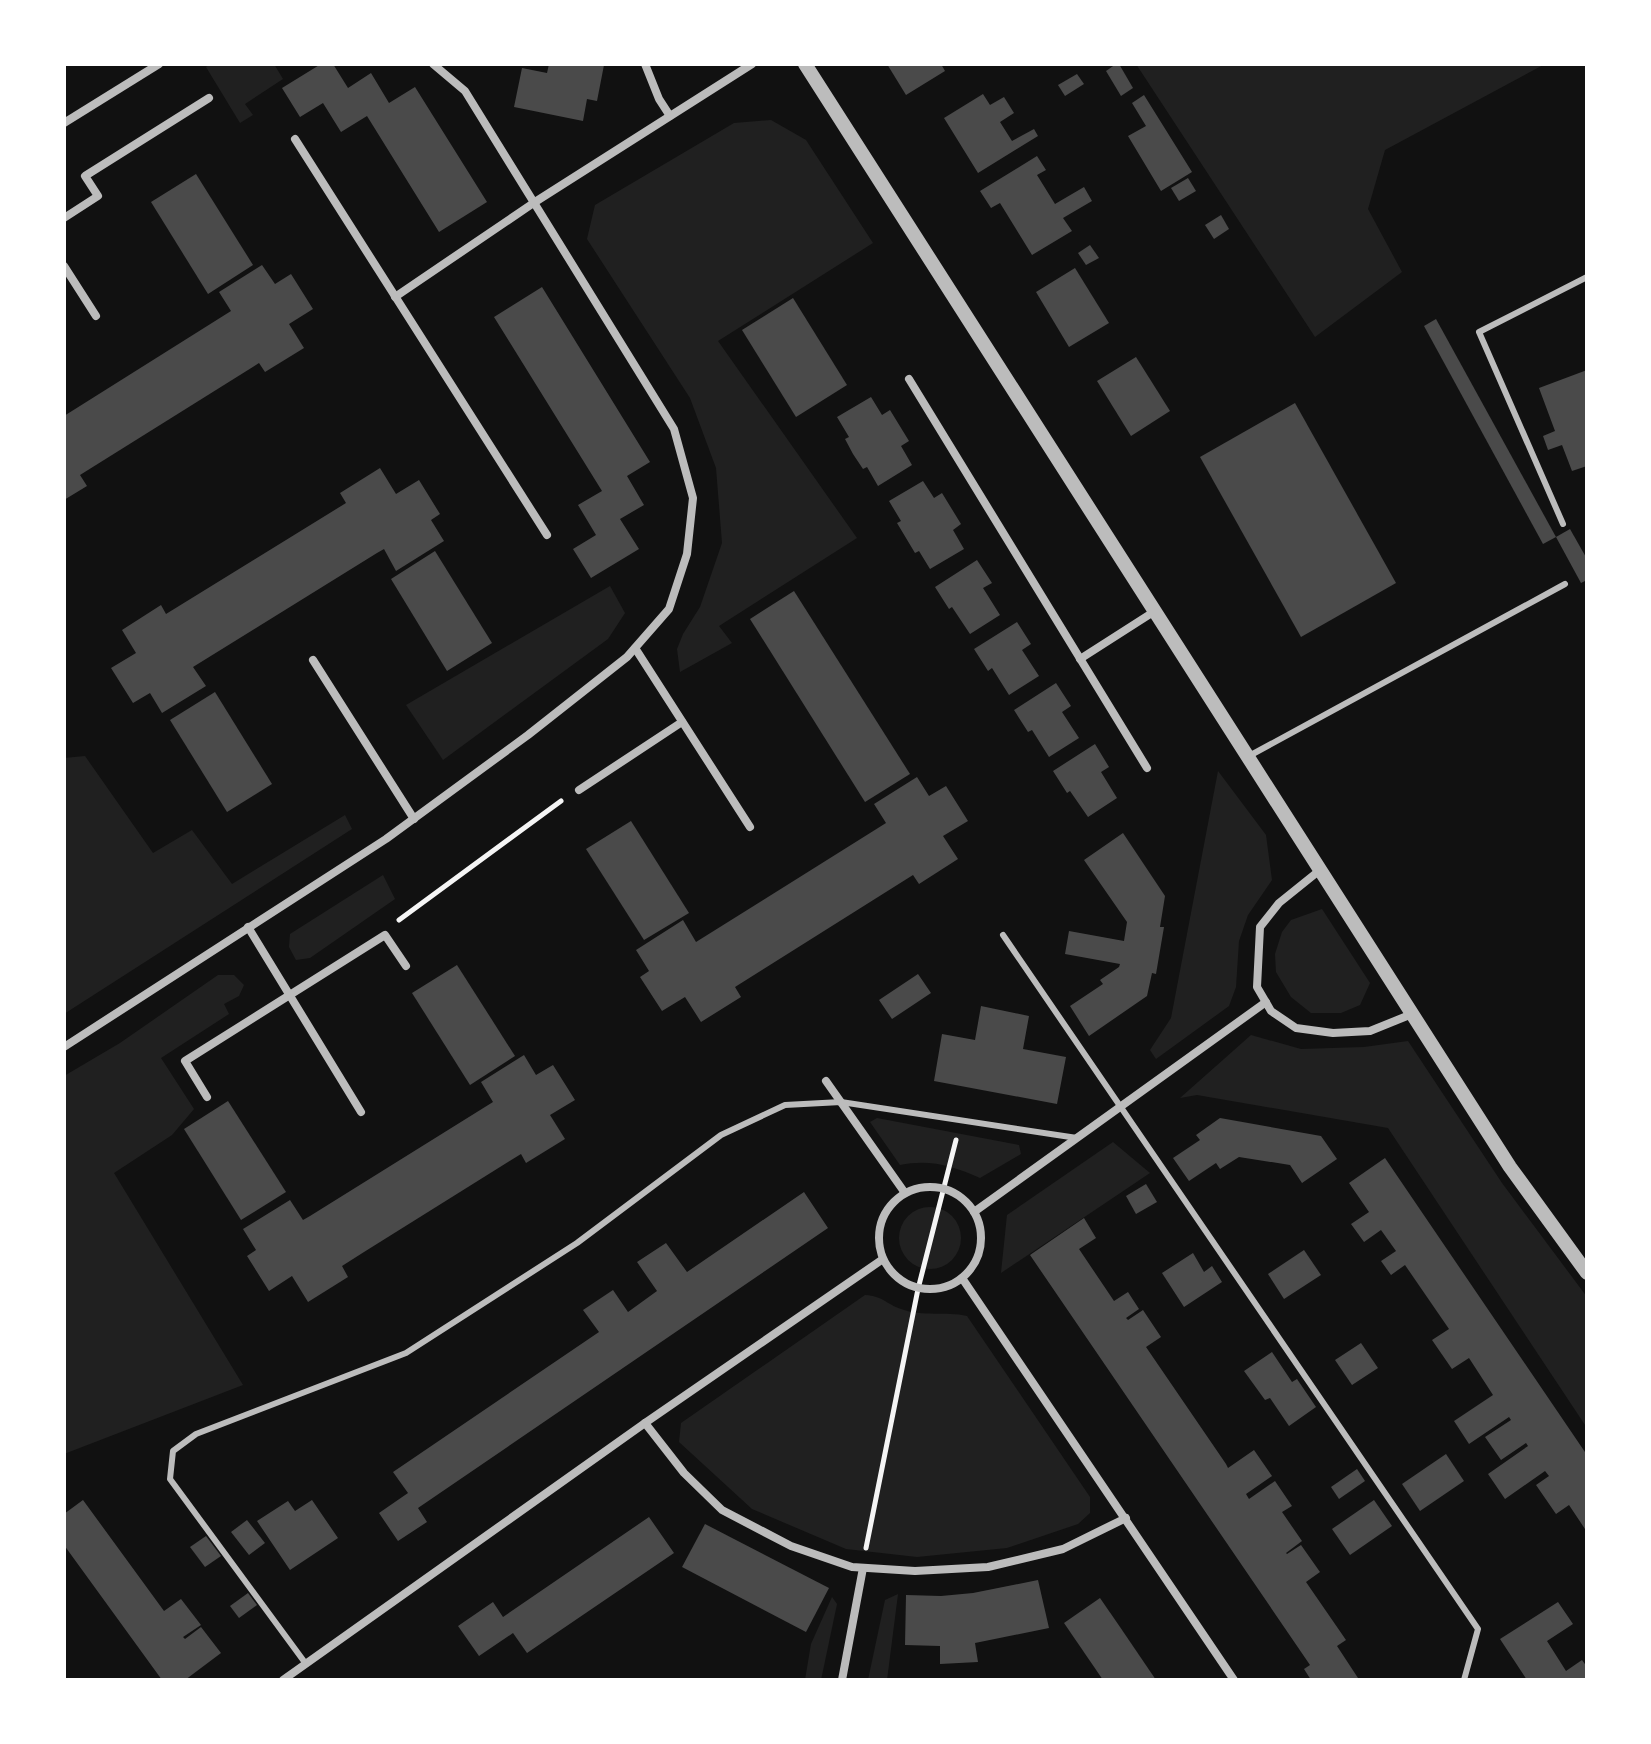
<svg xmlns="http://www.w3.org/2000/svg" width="1651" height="1744" font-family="'PT Sans Narrow',sans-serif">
  <rect width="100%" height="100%" fill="#111"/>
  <!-- green -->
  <g fill="#202020">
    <path d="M210,64H274L283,79L245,104L253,115L240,123L206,67Z"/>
    <path d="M1136,64H1545L1385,150L1368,209L1402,272L1315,337Z"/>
    <path d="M771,120L806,140L873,243L718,341L857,538L719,626L732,643L680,672L677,649L683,634L700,607L722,543L716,468L690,398L587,239L595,205L734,123Z"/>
    <path d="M610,586L625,613L608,639L443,760L406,705Z"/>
    <path d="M85,756L153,853L192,830L232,884L345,815L352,829L64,1014V758Z"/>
    <path d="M1218,771L1266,835L1272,880L1248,915L1239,941L1236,987L1229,1006L1156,1059L1150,1050L1171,1018Z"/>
    <path d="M383,875L395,899L310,958L296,960L289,947L290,934Z"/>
    <path d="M1322,909L1370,983L1360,1005L1341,1013H1311L1291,997L1276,972L1275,954L1282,932L1291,920Z"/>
    <path d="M218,975H234L244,985L239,996L224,1004L229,1014L161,1058L194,1109L172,1135L114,1173L243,1385L64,1454V1076L120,1043Z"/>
    <path d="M1251,1035L1301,1049L1364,1047L1408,1041L1502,1183L1587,1297V1428L1388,1128L1197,1095L1180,1098Z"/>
    <path d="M877,1118L1019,1145L1021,1154L980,1178C953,1166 930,1159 900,1165L870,1122Z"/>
    <path d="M1113,1142L1150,1173L1001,1273L1007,1215Z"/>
    <circle cx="930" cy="1238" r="31"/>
    <path d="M865,1295C883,1296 886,1304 901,1309C922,1317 946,1311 967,1316L1090,1497V1513L1078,1524L1007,1548L917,1557L846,1549L752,1509L679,1442L681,1423Z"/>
    <path d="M898,1594L887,1680H868L885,1600Z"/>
    <path d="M832,1597L837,1604L821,1680H805L811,1644Z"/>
  </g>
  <!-- building -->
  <g fill="#4a4a4a">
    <path d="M321,64H333L348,88L371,73L389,103L415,87L487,202L439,232L367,116L341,132L323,103L300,117L282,88Z"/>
    <path d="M549,64L604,65L597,101L587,99L583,121L514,107L522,68L547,73Z"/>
    <path d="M887,64H941L945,71L906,95Z"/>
    <path d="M1116,64H1119L1133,88L1121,96L1106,71Z"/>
    <path d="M1077,74L1084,84L1065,96L1058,85Z"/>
    <path d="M983,94L990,105L1004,97L1014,113L1000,122L1012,141L1034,129L1038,136L978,173L944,118Z"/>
    <path d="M1144,95L1192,172L1161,191L1128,136L1146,126L1132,103Z"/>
    <path d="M1037,156L1046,170L1037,175L1055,204L1084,187L1092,201L1063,218L1072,231L1032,255L1000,203L991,208L980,191Z"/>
    <path d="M196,174L253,265L208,294L151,202Z"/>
    <path d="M1188,178L1196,191L1179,201L1171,188Z"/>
    <path d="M1221,215L1229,229L1214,239L1205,225Z"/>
    <path d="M1090,245L1099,258L1086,265L1078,253Z"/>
    <path d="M262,265L275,284L291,274L313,309L289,324L304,348L265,372L259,363L80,475L87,486L64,500V416L231,311L219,292Z"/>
    <path d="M1075,268L1109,323L1069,347L1036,292Z"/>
    <path d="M542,287L650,462L627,476L644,505L620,519L639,549L591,578L573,549L596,535L578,505L602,491L494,317Z"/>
    <path d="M793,298L847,385L796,417L742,330Z"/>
    <path d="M1436,319L1556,537L1543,544L1424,326Z"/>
    <path d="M1136,357L1170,411L1131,436L1097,381Z"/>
    <path d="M1587,370V466L1572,471L1562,445L1548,450L1543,436L1555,431L1539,388Z"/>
    <path d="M871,397L882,415L890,410L909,441L901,446L912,465L878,486L867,467L863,469L853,454L845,439L849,437L837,417Z"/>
    <path d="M1295,403L1396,583L1301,637L1200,457Z"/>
    <path d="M380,468L396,494L419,480L440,514L431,520L444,541L396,571L384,549L377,553L193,667L206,686L162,713L150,693L133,703L111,668L136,653L122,630L161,605L166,614L346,503L340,493Z"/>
    <path d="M923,481L934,498L942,493L961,524L953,530L964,549L930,569L919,551L915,553L897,523L901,521L889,501Z"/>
    <path d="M1570,529L1587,559V580L1581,583L1556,537Z"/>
    <path d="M435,551L492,643L447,671L391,579Z"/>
    <path d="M977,560L992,583L983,588L1000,615L970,634L952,607L949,609L935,587Z"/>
    <path d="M794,591L910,774L865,802L750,619Z"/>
    <path d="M1017,622L1031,644L1022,650L1039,676L1009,695L992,668L988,671L974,649Z"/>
    <path d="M1056,683L1071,706L1062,712L1079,738L1049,757L1032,730L1028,732L1014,710Z"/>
    <path d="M215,692L272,784L227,812L170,720Z"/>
    <path d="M1095,744L1109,767L1101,772L1117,798L1088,817L1070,791L1067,793L1053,771Z"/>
    <path d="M917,777L929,796L946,786L968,821L943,836L958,859L919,884L913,875L735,987L741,997L701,1022L685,997L662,1011L640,977L649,971L636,950L683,920L696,942L886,823L874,804Z"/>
    <path d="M631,821L689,913L644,940L586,849Z"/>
    <path d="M1123,833L1165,896L1160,927H1164L1156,974L1152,973L1147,996L1089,1036L1070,1006L1103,984L1100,980L1119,967L1120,964L1065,954L1069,931L1124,941L1127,922L1084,860Z"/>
    <path d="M457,965L515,1056L470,1085L412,993Z"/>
    <path d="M918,974L931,993L892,1019L879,1000Z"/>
    <path d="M981,1006L1029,1016L1023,1049L1066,1057L1057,1104L934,1081L942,1034L975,1040Z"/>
    <path d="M524,1055L536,1075L553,1065L575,1100L550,1115L565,1139L526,1163L521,1154L364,1252L342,1266L348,1277L308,1302L292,1276L269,1291L247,1256L256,1250L243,1229L290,1200L303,1220L310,1216L493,1102L481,1082Z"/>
    <path d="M228,1101L286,1192L241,1220L184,1129Z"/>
    <path d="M1220,1118L1321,1136L1337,1159L1302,1183L1290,1165L1239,1157L1220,1169L1216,1163L1189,1181L1173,1158L1200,1140L1196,1135Z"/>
    <path d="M1385,1158L1587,1455V1532L1569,1505L1556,1514L1536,1485L1549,1476L1545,1471L1505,1499L1488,1474L1528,1446L1526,1443L1501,1460L1485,1437L1511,1420L1509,1417L1469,1444L1454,1421L1493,1395L1469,1358L1452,1369L1432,1340L1449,1329L1405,1265L1391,1275L1381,1261L1396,1251L1381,1230L1364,1242L1351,1224L1369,1212L1349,1183Z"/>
    <path d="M1146,1184L1157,1202L1136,1214L1126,1196Z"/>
    <path d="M804,1192L828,1228L418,1508L427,1522L398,1541L379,1513L408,1493L393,1472L599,1332L583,1310L613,1290L628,1312L657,1291L637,1262L666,1243L687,1272Z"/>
    <path d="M1084,1218L1096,1238L1079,1249L1114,1301L1128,1292L1139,1309L1126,1318L1128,1320L1143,1310L1161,1337L1146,1347L1226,1464L1228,1468L1254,1450L1272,1476L1246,1494L1249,1499L1275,1481L1292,1506L1282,1512L1302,1541L1286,1553L1287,1554L1301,1545L1320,1572L1306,1582L1346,1640L1337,1646L1358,1678L1355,1680H1311L1304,1669L1310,1665L1030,1255Z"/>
    <path d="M1304,1250L1321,1275L1284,1299L1268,1274Z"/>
    <path d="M1193,1253L1204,1272L1212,1266L1222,1282L1184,1307L1162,1273Z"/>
    <path d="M1361,1343L1378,1368L1352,1385L1335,1360Z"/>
    <path d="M1272,1352L1292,1382L1297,1379L1316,1407L1289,1426L1270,1398L1265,1400L1244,1371Z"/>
    <path d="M1446,1454L1464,1481L1420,1511L1402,1484Z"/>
    <path d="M1357,1469L1365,1481L1339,1499L1331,1487Z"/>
    <path d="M83,1500L164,1611L181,1599L201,1625L183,1637L185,1639L201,1627L221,1653L185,1680H162L64,1545V1514Z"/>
    <path d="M312,1500L338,1538L290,1570L257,1521L288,1501L295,1511Z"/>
    <path d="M1374,1500L1392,1526L1350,1555L1332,1529Z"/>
    <path d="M649,1517L674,1553L527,1653L513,1633L479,1656L458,1626L493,1602L503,1617Z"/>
    <path d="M247,1520L265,1543L249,1555L231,1532Z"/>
    <path d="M705,1524L829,1588L806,1632L682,1567Z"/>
    <path d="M206,1536L221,1556L205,1567L190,1547Z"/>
    <path d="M1038,1580L1049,1628L975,1643L978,1662L940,1664V1646L905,1645L906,1595L941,1596L973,1593Z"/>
    <path d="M248,1593L257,1605L239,1618L230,1606Z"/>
    <path d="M1100,1598L1120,1627L1156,1680H1103L1064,1623Z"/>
    <path d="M1558,1602L1573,1624L1547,1641L1566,1671L1582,1660L1587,1667V1680H1527L1500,1639Z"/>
  </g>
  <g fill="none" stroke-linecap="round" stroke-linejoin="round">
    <!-- path -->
    <g stroke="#f5f5f5" stroke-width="5">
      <path d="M399,920L561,801"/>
      <path d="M866,1548L918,1289L956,1140"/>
    </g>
    <!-- service -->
    <g stroke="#bcbcbc" stroke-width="6">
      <path d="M1563,524L1479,332L1587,277"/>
      <path d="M1249,756L1565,584"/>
      <path d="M1003,935L1478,1629L1464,1680"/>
      <path d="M306,1664L170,1479L173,1451L196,1434L406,1353L577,1243L721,1135L785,1105L841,1102L1077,1138"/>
    </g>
    <!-- minor -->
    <g stroke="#bcbcbc" stroke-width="8">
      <path d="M645,64L659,99L670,116"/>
      <path d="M64,123L159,64"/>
      <path d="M295,139L547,535"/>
      <path d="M64,218L98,196L85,176L209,98"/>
      <path d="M64,266L96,316"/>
      <path d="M395,297L535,202L752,64"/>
      <path d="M909,379L1147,768"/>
      <path d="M635,648L750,827"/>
      <path d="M1080,659L1155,611"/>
      <path d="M313,660L414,819"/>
      <path d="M579,790L682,722"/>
      <path d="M1320,870L1279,903L1260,927L1257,987L1271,1011L1296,1028L1333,1033L1370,1031L1412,1014"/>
      <path d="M248,927L361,1112"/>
      <path d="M64,1047L386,839L528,735L627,657L669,609L687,554L693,498L674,429L465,91L433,64"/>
      <path d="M826,1081L905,1193"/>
      <path d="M207,1097L185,1061L385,935L406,966"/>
      <circle cx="930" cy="1238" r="51"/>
      <path d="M974,1212L1266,1002"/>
      <path d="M962,1278L1234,1680"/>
      <path d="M645,1423L684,1473L722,1510L791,1546L852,1567L915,1571L988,1567L1063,1549L1126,1518"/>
      <path d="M283,1680L645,1423L883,1259"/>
      <path d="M842,1680L863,1568"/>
    </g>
    <!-- tertiary -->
    <path stroke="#bcbcbc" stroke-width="14" d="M805,64L1510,1167L1587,1273"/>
  </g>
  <!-- border -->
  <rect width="1651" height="1744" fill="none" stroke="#ffffff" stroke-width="132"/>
</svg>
